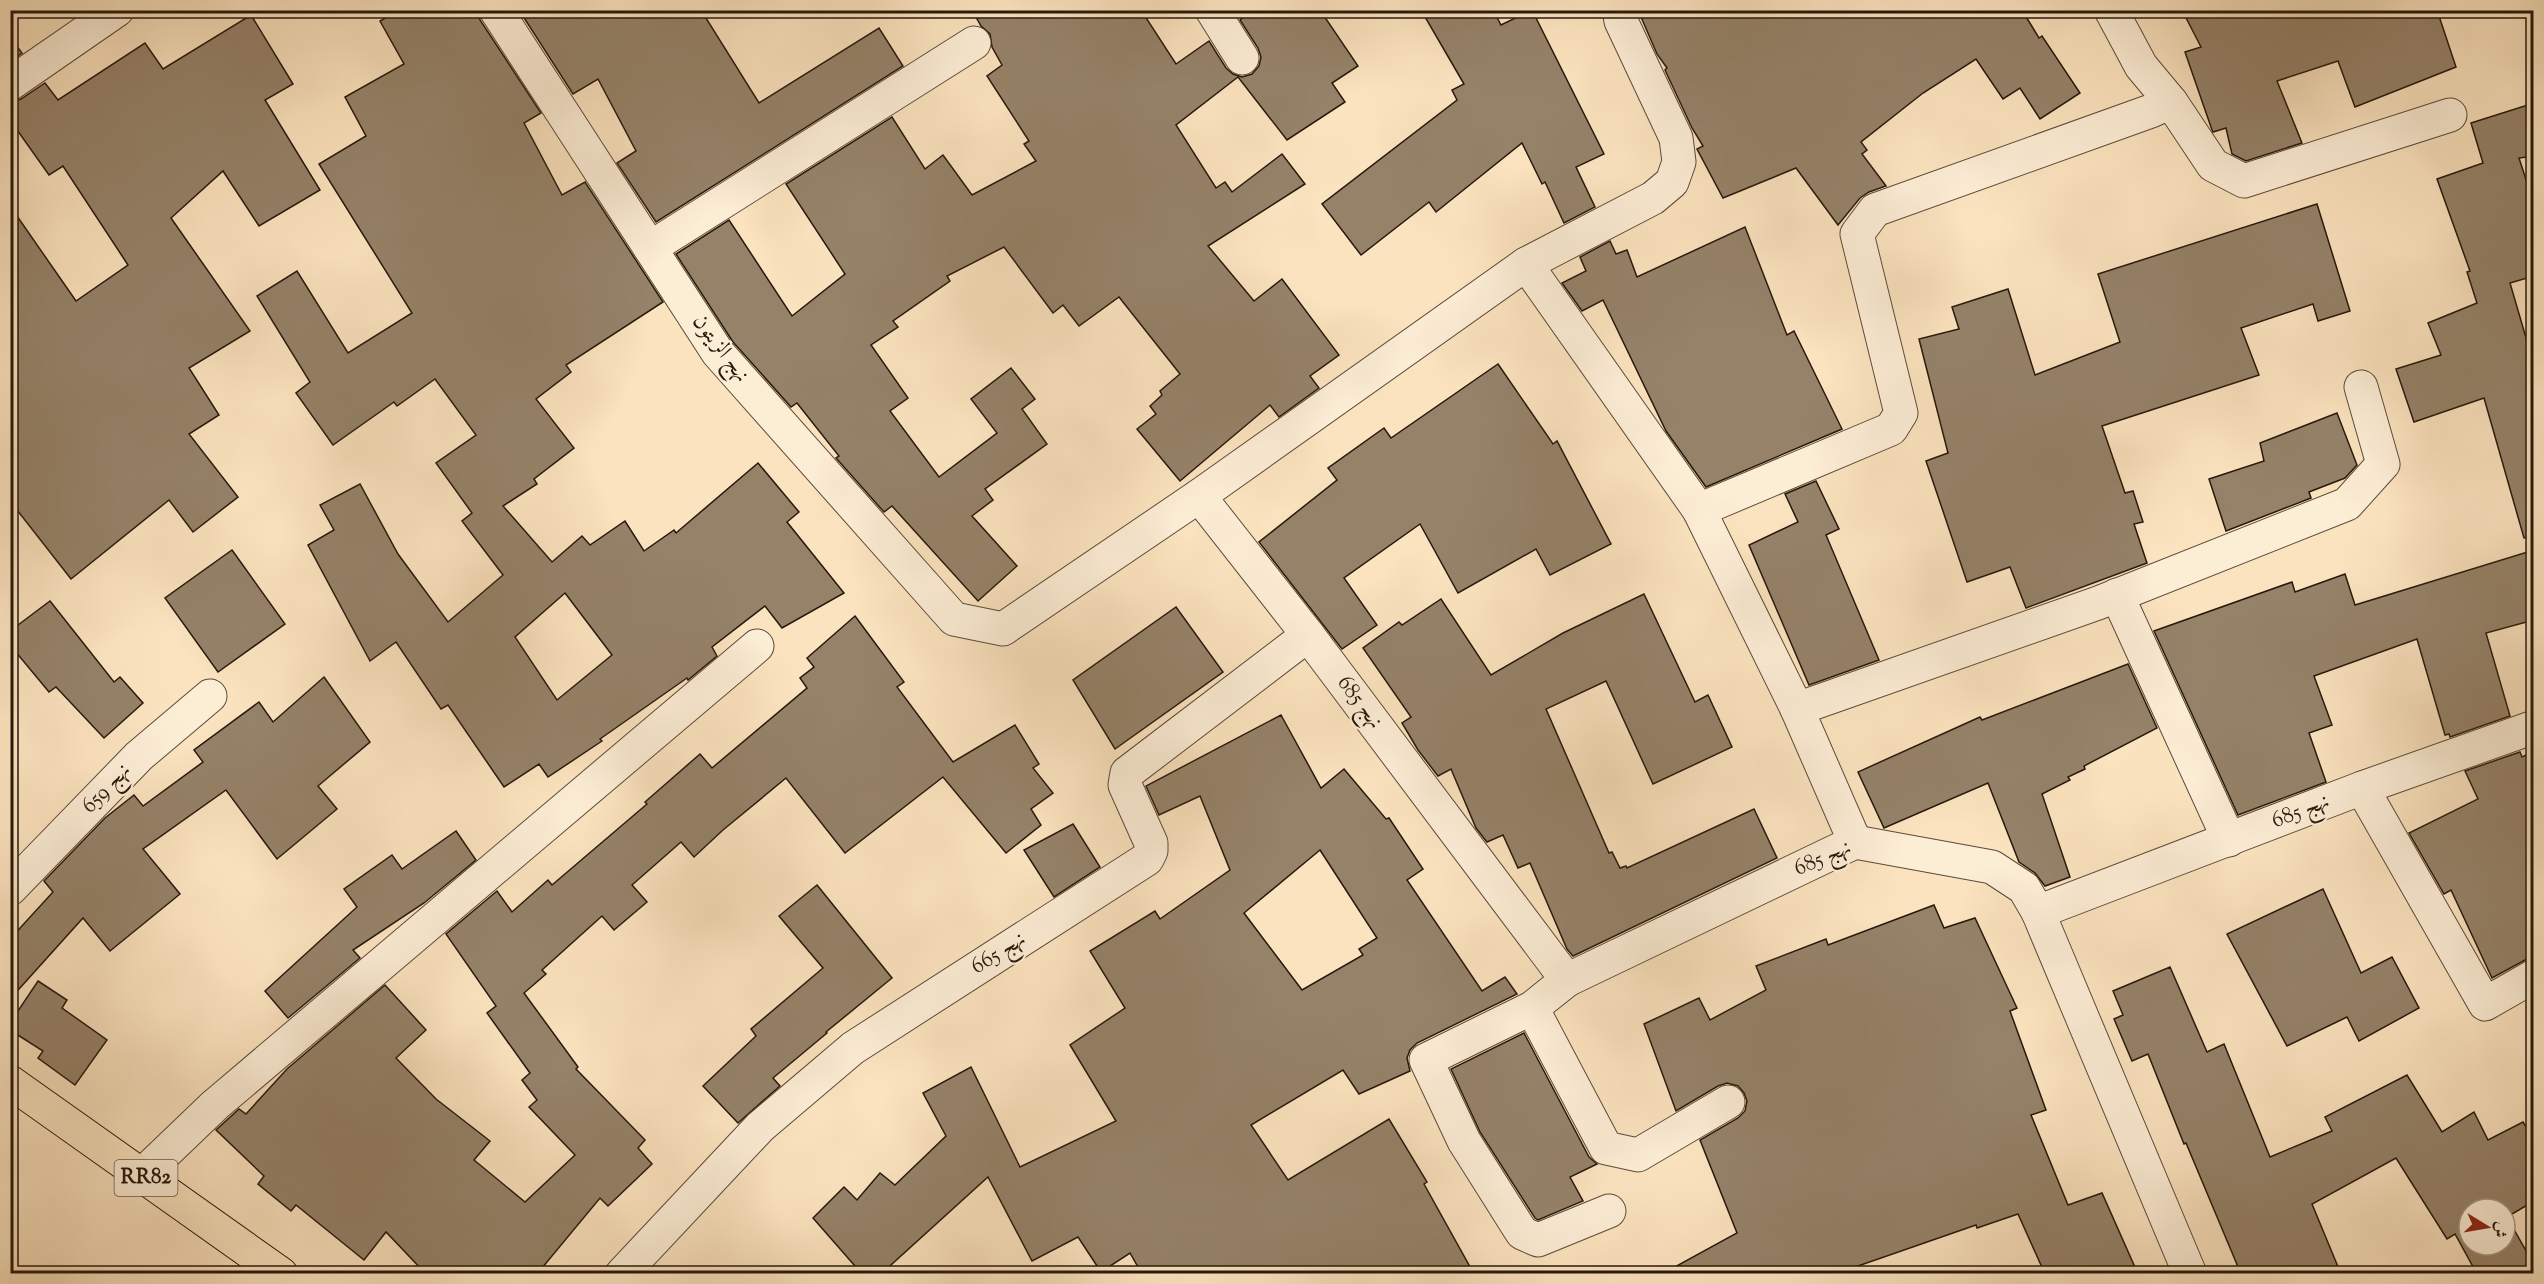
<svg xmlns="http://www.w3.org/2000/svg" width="2544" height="1284" font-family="'Sorts Mill Goudy',Amiri,serif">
  <rect width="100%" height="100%" fill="#fbe3bf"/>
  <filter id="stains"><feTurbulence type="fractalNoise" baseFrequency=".00333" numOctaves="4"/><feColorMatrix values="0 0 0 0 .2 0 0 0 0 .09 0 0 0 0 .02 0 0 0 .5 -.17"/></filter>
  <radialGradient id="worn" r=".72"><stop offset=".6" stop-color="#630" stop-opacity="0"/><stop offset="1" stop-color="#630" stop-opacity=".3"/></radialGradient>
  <!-- building -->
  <g fill="#958269" stroke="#27180c" stroke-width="1.5" fill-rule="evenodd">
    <path d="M399,10H477L480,20L541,113L524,123L562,195L585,182L663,302L566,365L571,372L536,399L574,448L534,479L537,484L503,506L552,562L582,536L590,545L625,521L644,551L674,530L676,533L758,463L799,512L787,522L844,593L782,628L765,606L712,647L717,656L688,680L687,678L600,739L602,741L548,777L539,764L504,787L448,705L441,709L396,642L370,661L308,545L334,530L320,505L360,484L398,554L448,622L503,575L462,521L472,513L436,463L476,435L435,379L397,406L394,402L333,445L296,393L310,382L257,296L297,271L348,353L412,313L319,164L366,136L345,97L404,64L380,21ZM565,593L612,655L557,700L515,637Z"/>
    <path d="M519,10H701L759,103L879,28L903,66L656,222L617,163L636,151L598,79L573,94Z"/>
    <path d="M972,10H1141L1176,64L1209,41L1226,68L1233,74L1242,77L1252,74L1259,66L1261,57L1258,48L1240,20L1253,10H1320L1358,66L1332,83L1345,102L1287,140L1238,77L1176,125L1216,188L1225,182L1232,192L1282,154L1305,184L1208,246L1254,301L1282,279L1339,355L1310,376L1319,388L1279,417L1270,405L1180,481L1137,429L1156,414L1150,406L1162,395L1160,391L1180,374L1119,297L1079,326L1063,305L1053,313L1004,247L947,276L950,281L893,321L898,327L871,345L908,398L890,411L939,477L997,433L971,399L1011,368L1035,399L1022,409L1047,444L985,489L993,500L972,516L1017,566L978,601L892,506L884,512L836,458L839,456L797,403L791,407L733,342L676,254L729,220L792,316L845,274L786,184L892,117L925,169L943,155L972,195L1036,161L1024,144L1029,141L987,76L1002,65L992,47L990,34L981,26Z"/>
    <path d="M1421,10H1493L1501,25L1532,10L1604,154L1576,167L1595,207L1564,223L1545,182L1542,184L1522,143L1436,212L1429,202L1361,255L1322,204L1457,100L1452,90L1464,84Z"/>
    <path d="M1638,10H2022L2039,38L2042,36L2080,93L2040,119L2020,88L2003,99L1976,59L1923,93L1861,142L1867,150L1862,154L1886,186L1869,192L1860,198L1838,225L1796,168L1723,198L1697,149L1703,146L1692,128L1665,70L1667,68L1657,54Z"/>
    <path d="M2182,10H2437L2456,67L2355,107L2338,61L2277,81L2302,143L2246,161L2232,154L2226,128L2213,132L2212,130L2185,52L2201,47Z"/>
    <path d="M251,15L293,84L265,100L320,190L259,226L223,171L171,218L250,331L189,368L219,415L189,434L238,497L193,532L169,500L71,579L10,501V206L76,301L128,265L63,166L49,175L10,120V103L21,99L45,83L58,100L145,43L163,69Z"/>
    <path d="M10,37L22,53L10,61Z"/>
    <path d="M2534,103V156L2519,158L2534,204V276L2510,283L2534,365V536L2524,538L2484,398L2414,422L2396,369L2441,355L2428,323L2477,303L2467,272L2470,271L2437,179L2483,163L2471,123Z"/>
    <path d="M2317,204L2350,311L2318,321L2313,304L2241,328L2259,375L2102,426L2125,493L2133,491L2143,522L2134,524L2147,563L2026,608L2010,567L1967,582L1926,461L1948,453L1919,339L1959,329L1952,307L2008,289L2035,375L2120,342L2098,274Z"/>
    <path d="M1745,227L1787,335L1794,331L1842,429L1706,487L1666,431L1603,300L1582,311L1562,283L1586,271L1580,257L1610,241L1616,254L1627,250L1637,277Z"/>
    <path d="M1498,364L1553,444L1557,441L1611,544L1550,575L1536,549L1458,593L1420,524L1344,578L1377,625L1342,649L1259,542L1337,480L1328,468L1384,428L1391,438Z"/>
    <path d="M2337,413L2357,465L2345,478L2309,492L2311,498L2226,531L2209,479L2264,461L2260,443Z"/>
    <path d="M1816,481L1839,529L1826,535L1879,660L1809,685L1749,545L1798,522L1785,494Z"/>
    <path d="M232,550L285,624L218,672L165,598Z"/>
    <path d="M2534,550V620L2486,633L2510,716L2450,737L2449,734L2445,735L2417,639L2314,676L2332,725L2309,733L2326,782L2238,815L2154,631L2292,582L2295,592L2345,574L2355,605Z"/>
    <path d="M1644,594L1695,702L1708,695L1732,747L1653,784L1606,681L1546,709L1609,853L1612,852L1620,868L1626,866L1627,868L1754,809L1777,858L1573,956L1567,949L1530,863L1518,868L1503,835L1487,842L1476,828L1451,769L1438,776L1418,750L1402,723L1411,717L1363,648L1399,622L1402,625L1441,599L1491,675L1563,633Z"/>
    <path d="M50,601L114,682L120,677L143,703L104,738L56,687L49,692L10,645V631Z"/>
    <path d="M1176,607L1223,672L1115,749L1073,680Z"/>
    <path d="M855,616L904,682L897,687L953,762L1015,725L1039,764L1033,768L1053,793L1031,809L1041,825L1006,853L943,777L845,853L786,778L723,830L694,857L681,842L632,885L647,902L614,930L602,916L542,970L546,974L524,993L578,1067L576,1069L645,1140L638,1148L652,1164L608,1206L600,1198L537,1274H426L386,1232L364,1260L296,1205L291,1211L258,1184L264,1176L216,1130L239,1109L246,1114L287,1069L385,985L426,1030L396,1058L436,1099L490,1141L474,1160L525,1202L575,1155L529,1107L537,1100L522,1080L530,1073L487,1013L496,1006L446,934L497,891L512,912L548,880L552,885L647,804L645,802L700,754L712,768L807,688L800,678L814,667L807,658Z"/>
    <path d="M2128,664L2157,728L2084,766L2085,769L2068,777L2070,780L2042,794L2070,877L2045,886L2035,873L2019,862L1988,783L1884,828L1858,772L1980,717L1982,720Z"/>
    <path d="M324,677L370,742L318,786L337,809L277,859L226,790L143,849L180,894L110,951L83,918L10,999V939L53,892L44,881L105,818L134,795L143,806L203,762L194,750L259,702L273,722Z"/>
    <path d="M1281,715L1321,788L1344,769L1386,819L1389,818L1423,869L1407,880L1482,991L1505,977L1517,994L1417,1043L1410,1050L1407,1058L1410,1071L1359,1094L1343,1070L1251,1125L1288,1180L1389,1119L1427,1182L1424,1184L1474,1274H1142L1130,1253L1101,1272L1078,1237L1032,1261L988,1177L881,1274H862L813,1218L844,1187L857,1200L880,1173L895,1185L946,1136L923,1093L971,1067L1020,1167L1116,1121L1070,1045L1125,1008L1090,951L1155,911L1160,919L1230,870L1200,796L1159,815L1146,786ZM1320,850L1377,938L1359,949L1363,955L1302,990L1244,913Z"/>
    <path d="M2534,751V957L2525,960L2492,978L2451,890L2444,894L2409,833L2478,799L2465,771L2520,752L2522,757Z"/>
    <path d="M1073,824L1100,867L1054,897L1024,850Z"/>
    <path d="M456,831L476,860L424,903L353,950L360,958L288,1018L265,991L357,907L344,889L392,855L402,869Z"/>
    <path d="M817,885L892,978L826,1032L827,1033L773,1078L780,1086L738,1123L703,1086L756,1036L751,1029L823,968L779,916Z"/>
    <path d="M2323,889L2361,973L2392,957L2419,1008L2359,1041L2347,1017L2287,1046L2227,934Z"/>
    <path d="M1934,905L1944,928L1975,918L2017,1008L2010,1011L2046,1110L2031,1115L2068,1205L2102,1193L2138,1274H2045L2018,1214L1977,1228L1976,1225L1835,1274H1662L1737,1233L1700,1140L1738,1118L1745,1111L1747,1101L1744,1093L1738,1086L1727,1083L1718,1086L1676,1111L1644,1024L1699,998L1710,1020L1766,990L1756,966L1826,939L1828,945Z"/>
    <path d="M2170,967L2207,1052L2224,1044L2270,1157L2332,1131L2325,1117L2407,1075L2442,1132L2474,1112L2488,1140L2523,1122L2534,1139V1201L2507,1217L2534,1265V1274H2477L2455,1234L2447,1239L2396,1158L2312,1204L2341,1274H2241L2186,1143L2184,1144L2148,1054L2132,1061L2114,1019L2123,1015L2113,991ZM2469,1209H2505V1245H2469Z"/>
    <path d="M38,981L67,1000L62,1008L107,1040L75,1085L38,1058L43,1051L10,1030V1023Z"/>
    <path d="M1524,1033L1589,1157L1597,1164L1570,1177L1583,1201L1538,1220L1535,1218L1480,1132L1451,1069Z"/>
  </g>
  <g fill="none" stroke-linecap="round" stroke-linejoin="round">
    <!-- minor casing -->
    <g stroke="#5c4b39" stroke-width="35">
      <g id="minor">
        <path d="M496,10L718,353L954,619L1003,629L1199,496L1526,264L1653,198L1672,182L1679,162L1676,138L1621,21L1619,10"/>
        <path d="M1212,10L1242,58"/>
        <path d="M2111,10L2141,66L2171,102"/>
        <path d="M10,84L117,10"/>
        <path d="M650,248L974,43"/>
        <path d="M1526,264L1699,510L1797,709L1855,842"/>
        <path d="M1199,496L1308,635L1567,980L1855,842L1992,867L2024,888L2038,912L2362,788L2485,1004L2534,976"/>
        <path d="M1699,510L1891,429L1901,413L1857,234L1875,210L2151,111L2171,102L2213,165L2244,181L2450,115"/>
        <path d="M2117,595L2229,840"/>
        <path d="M1797,709L2098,603L2347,504L2383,464L2361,387"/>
        <path d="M2362,788L2534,727"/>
        <path d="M10,889L139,756L210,696"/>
        <path d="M2038,912L2190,1274"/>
        <path d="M1567,980L1532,1008L1426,1060L1464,1141L1522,1233L1538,1240L1609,1211"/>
        <path d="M1532,1008L1606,1148L1638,1155L1728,1102"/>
        <path d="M142,1175L215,1105L757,646"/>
        <path d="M622,1274L760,1127L853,1048L1147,859L1151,851V843L1125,785L1127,773L1308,635"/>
      </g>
    </g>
    <!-- primary casing -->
    <g stroke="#27180c" stroke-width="35">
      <path id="primary" d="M10,1082L281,1274"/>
    </g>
    <!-- minor -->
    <use href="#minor" stroke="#fcedd5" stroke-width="33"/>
    <!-- primary -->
    <use href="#primary" stroke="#fbe3bf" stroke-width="33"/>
  </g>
  <g text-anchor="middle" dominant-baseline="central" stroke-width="4.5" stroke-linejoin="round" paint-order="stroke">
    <!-- shield labels -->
    <rect fill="#fcedd5" stroke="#675848" stroke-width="1.5" x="114.5" y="1160" width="63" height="36" rx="4.5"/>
    <g font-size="21" font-weight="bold" fill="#27180c">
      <text x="146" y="1178">RR82</text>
    </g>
    <!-- street labels -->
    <g font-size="22" fill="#27180c" stroke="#fcedd5">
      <text transform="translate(720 349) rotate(53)">نهج الزيتون</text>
      <text transform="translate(1359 703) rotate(53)">نهج 685</text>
      <text transform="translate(107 789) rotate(-46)">نهج 659</text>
      <text transform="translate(2301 812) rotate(-21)">نهج 685</text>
      <text transform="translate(1823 859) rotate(-23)">نهج 685</text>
      <text transform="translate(999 954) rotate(-32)">نهج 665</text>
    </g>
  </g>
  <!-- margin -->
  <rect width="2544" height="1284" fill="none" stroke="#fbe3bf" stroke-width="36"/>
  <rect x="12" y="12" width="2520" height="1260" fill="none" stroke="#27180c" stroke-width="3"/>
  <rect x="18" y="18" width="2508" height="1248" fill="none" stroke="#27180c" stroke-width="1.5"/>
  <!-- north arrow -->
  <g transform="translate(2487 1227) rotate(101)"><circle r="28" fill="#fcedd5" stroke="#a79885" stroke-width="1.5"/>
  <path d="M0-4.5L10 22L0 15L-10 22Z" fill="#8f2418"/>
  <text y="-9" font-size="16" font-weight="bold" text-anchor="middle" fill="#27180c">ش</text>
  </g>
  <rect width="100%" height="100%" filter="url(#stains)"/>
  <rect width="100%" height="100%" fill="url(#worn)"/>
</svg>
